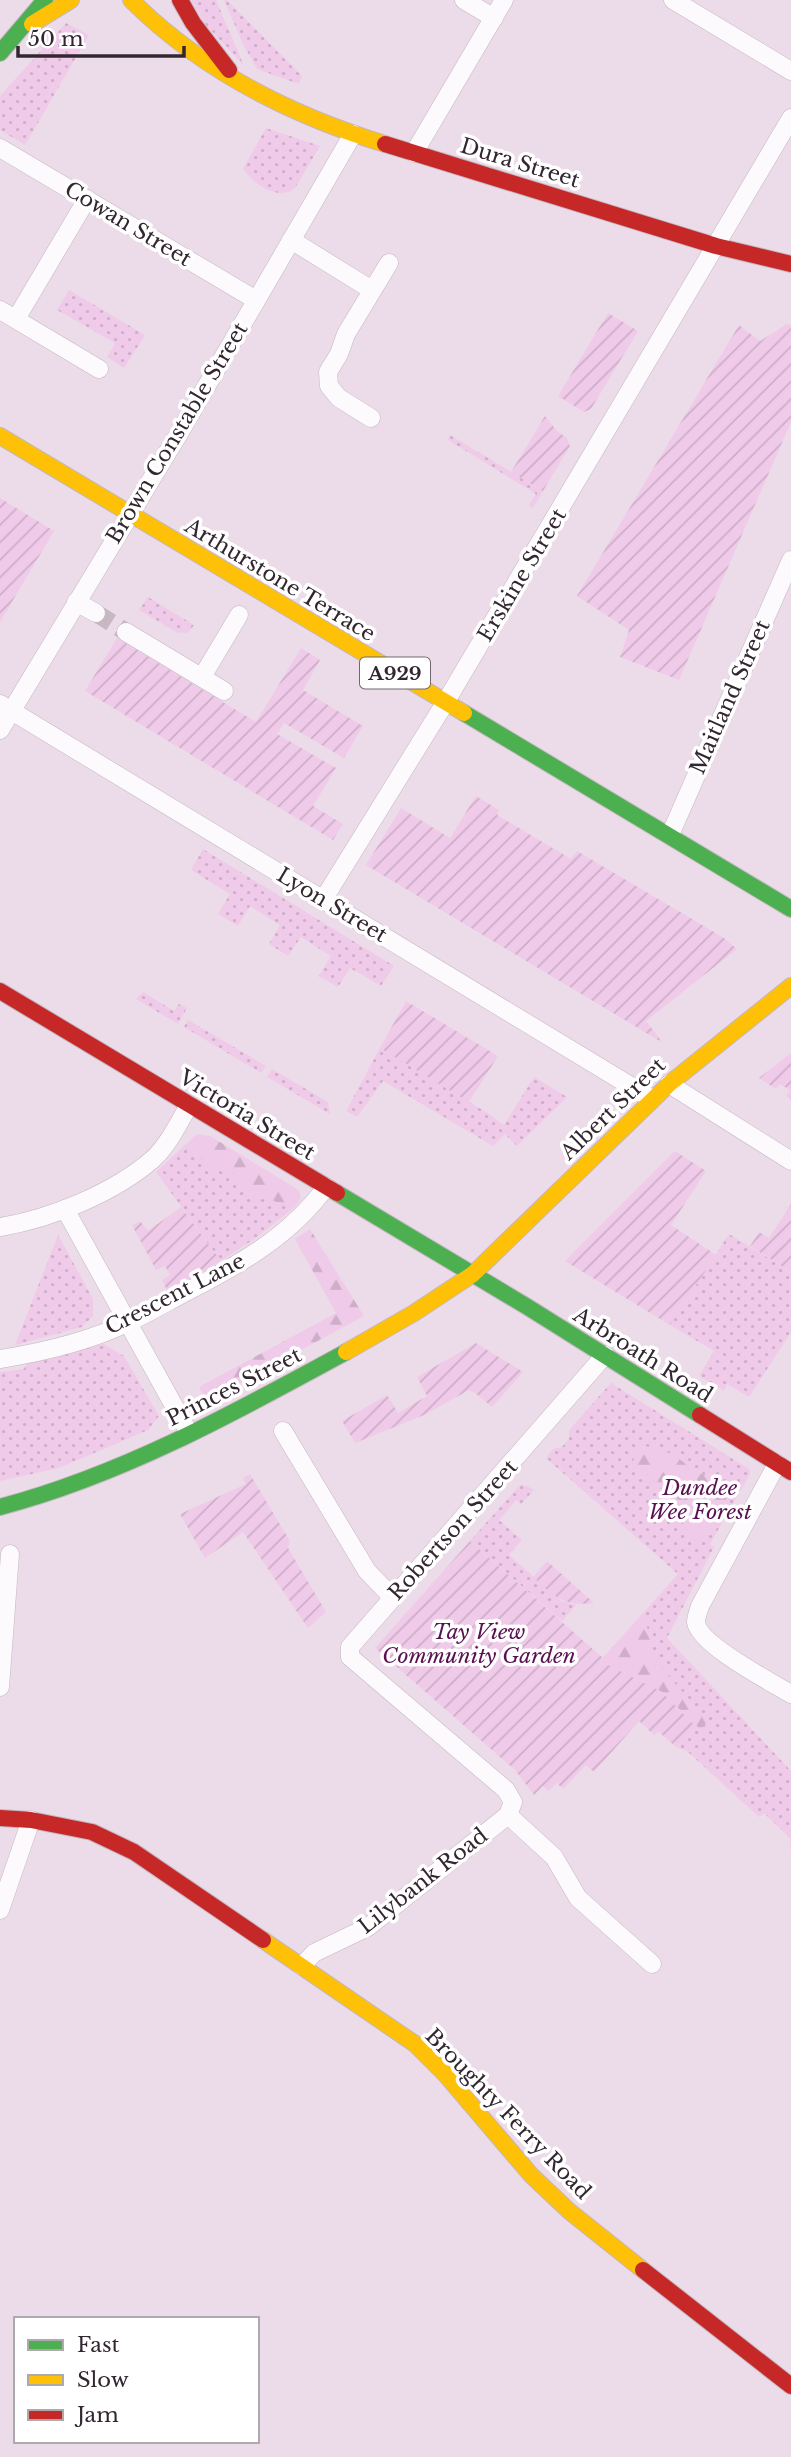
<svg xmlns="http://www.w3.org/2000/svg" width="791" height="2457" font-family="'Libre Baskerville',serif">
  <defs>
    <pattern id="grass-dots" width="8" height="8" patternUnits="userSpaceOnUse" patternTransform="scale(1.75)"><rect width="8" height="8" fill="#f0cae9"/><path d="M2 2h.1M6 6h.1" fill="none" stroke="#ceaec8" stroke-width="1.8" stroke-linecap="round"/></pattern>
    <pattern id="forest-firs" width="22" height="20" patternUnits="userSpaceOnUse" patternTransform="scale(1.75)"><rect width="22" height="20" fill="#f0cae9"/><path d="M5 1l3.5 6h-7zM16 11l3.5 6h-7z" fill="#ceaec8"/></pattern>
    <pattern id="garden-furrows" width="10" height="10" patternUnits="userSpaceOnUse" patternTransform="scale(1.75)"><rect width="10" height="10" fill="#f0cae9"/><path d="M-1 1l2-2M0 10L10 0M9 11l2-2" fill="none" stroke="#ceaec8"/></pattern>
  </defs>
  <rect width="100%" height="100%" fill="#ecdce9"/>
  <!-- grass -->
  <g fill="url(#grass-dots)">
    <path d="M191,0H216L244,66L206,25Z"/>
    <path d="M224,0H227L302,76L299,84L257,69L243,44Z"/>
    <path d="M66,23L89,35L25,145L0,130V96Z"/>
    <path d="M266,128L320,146L295,188C279,202 253,184 243,169Z"/>
    <path d="M69,290L145,335L124,368L107,357L115,343L57,310Z"/>
    <path d="M450,435L543,491L533,508L529,505L536,494L448,440Z"/>
    <path d="M148,597L194,625L189,632L178,633L139,610Z"/>
    <path d="M203,849L394,966L381,986L350,968L338,987L319,976L331,956L301,937L288,956L269,944L280,925L250,906L238,926L218,914L230,894L191,870Z"/>
    <path d="M143,992L174,1011L179,1004L187,1008L178,1024L136,999Z"/>
    <path d="M188,1020L266,1066L261,1073L184,1027Z"/>
    <path d="M380,1048L486,1112L504,1125L534,1077L567,1097L517,1146L505,1134L493,1146L383,1081L357,1117L346,1111Z"/>
    <path d="M272,1069L328,1102L330,1114L267,1077Z"/>
    <path d="M186,1144L214,1169H231L278,1201L295,1207L257,1237L221,1261L156,1172Z"/>
    <path d="M729,1234L791,1272V1332L749,1397L727,1384L724,1391L699,1376L714,1351L670,1325Z"/>
    <path d="M58,1235L93,1299V1316L82,1327L15,1345Z"/>
    <path d="M104,1344L124,1356L159,1416L148,1430L59,1468L0,1481V1372L24,1369L28,1361Z"/>
    <path d="M611,1383L749,1469L750,1474L710,1544L714,1547L667,1638L791,1771V1855L790,1838L764,1813L759,1817L687,1751L676,1747L696,1727L662,1692L606,1664L603,1658L678,1574L546,1458L553,1449L562,1447L569,1439V1430Z"/>
    <path d="M520,1485L527,1486L534,1490L521,1504L516,1500L499,1520L522,1540L509,1555L561,1601L576,1605L562,1621L470,1541Z"/>
  </g>
  <!-- forest -->
  <g fill="url(#forest-firs)">
    <path d="M197,1134L210,1136L299,1190L301,1198L295,1207L245,1192L231,1169H214L186,1144Z"/>
    <path d="M310,1229L364,1316L207,1401L199,1387L336,1313L295,1239Z"/>
    <path d="M646,1446L673,1454L693,1470L719,1483L727,1492C726,1510 716,1529 703,1541C681,1536 686,1522 676,1506C673,1501 657,1483 653,1481L651,1475L635,1474L633,1463L634,1455Z"/>
    <path d="M644,1612L654,1659L702,1714L707,1722L701,1730L662,1692L606,1664L603,1658Z"/>
  </g>
  <!-- garden -->
  <g fill="url(#garden-furrows)">
    <path d="M608,313L638,331L591,409L584,412L558,396Z"/>
    <path d="M787,324L791,325V422L679,680L620,657L629,630L577,596L739,325L760,341Z"/>
    <path d="M545,416L557,431L567,438L570,446L543,491L511,472Z"/>
    <path d="M0,498L54,531L0,622Z"/>
    <path d="M117,638L256,722L301,648L320,660L303,690L363,726L344,758L284,723L277,734L336,768L313,806L343,824L333,840L85,691Z"/>
    <path d="M476,796L499,810L497,815L571,859L577,851L724,938L737,949L646,1021L663,1043L366,865L401,808L450,838Z"/>
    <path d="M406,1001L498,1056L469,1102L380,1048Z"/>
    <path d="M791,1053V1099L786,1096L790,1090L780,1084L776,1089L759,1078Z"/>
    <path d="M675,1151L706,1171L671,1225L716,1255L670,1325L565,1261Z"/>
    <path d="M791,1204V1272L750,1246L759,1232L769,1238Z"/>
    <path d="M181,1207L221,1261L168,1292L162,1280L170,1275L165,1266L156,1270L132,1225L140,1221L148,1231Z"/>
    <path d="M476,1343L523,1372L492,1407L475,1393L469,1390L424,1415L355,1443L342,1421L387,1395L398,1413L427,1396L417,1377Z"/>
    <path d="M250,1474L290,1541L288,1548L326,1612L308,1628L243,1532L205,1558L180,1514L246,1484L243,1478Z"/>
    <path d="M470,1541L603,1658L606,1664L662,1692L696,1727L676,1747L659,1732L654,1735L639,1721L594,1772L586,1765L563,1789L557,1783L548,1791L543,1786L534,1795L515,1770L375,1648Z"/>
    <path d="M547,1561L594,1603C562,1607 556,1597 533,1577Z"/>
  </g>
  <g fill="none" stroke-linecap="round" stroke-linejoin="round">
    <!-- street-tunnel -->
    <path stroke="#c7b8c4" stroke-width="18" stroke-dasharray="18 9" stroke-linecap="butt" d="M96,613L126,632"/>
    <!-- street casing -->
    <g stroke="#c3b7c0" stroke-width="19">
      <g id="street">
        <path d="M464,0L494,18"/>
        <path d="M673,0L791,71"/>
        <path d="M0,148L256,300"/>
        <path d="M414,153L504,0"/>
        <path d="M291,240L372,290"/>
        <path d="M0,310L99,369"/>
        <path d="M16,319L87,199"/>
        <path d="M371,418L339,398L329,386L328,372L339,354L346,334L389,263"/>
        <path d="M76,602L96,613"/>
        <path d="M126,632L224,691"/>
        <path d="M202,677L239,615"/>
        <path d="M0,704L652,1099"/>
        <path d="M0,730L181,430L353,134"/>
        <path d="M670,835L791,560"/>
        <path d="M323,900L445,703L791,118"/>
        <path d="M669,1084L791,1161"/>
        <path d="M65,1209L189,1433"/>
        <path d="M0,1227C50,1219 114,1193 153,1159C168,1145 179,1123 189,1105"/>
        <path d="M0,1359C44,1352 88,1342 129,1322C148,1313 167,1302 186,1292C239,1265 290,1236 326,1187"/>
        <path d="M283,1431L367,1571L393,1598"/>
        <path d="M777,1464L700,1606C699,1610 696,1617 696,1622C698,1644 771,1682 791,1694"/>
        <path d="M0,1687L10,1554"/>
        <path d="M508,1815L554,1857L578,1898L652,1964"/>
        <path d="M0,1910L31,1820"/>
        <path d="M302,1966L314,1953L368,1927L508,1815L513,1802L506,1790L350,1657V1647L605,1355"/>
      </g>
    </g>
    <!-- fast casing -->
    <g stroke="#c3b7c0" stroke-width="18">
      <g id="fast">
        <path d="M0,53L45,0"/>
        <path d="M464,713L791,909"/>
        <path d="M337,1193L526,1306L700,1415"/>
        <path d="M0,1507C122,1475 236,1412 346,1352"/>
      </g>
    </g>
    <!-- slow casing -->
    <g stroke="#c3b7c0" stroke-width="18">
      <g id="slow">
        <path d="M131,0C202,71 290,115 385,144"/>
        <path d="M32,24L71,0"/>
        <path d="M0,436L464,713"/>
        <path d="M346,1352L414,1313L473,1274L669,1084L791,986"/>
        <path d="M263,1940L415,2044L445,2074L531,2175L569,2211L643,2270"/>
      </g>
    </g>
    <!-- jam casing -->
    <g stroke="#c3b7c0" stroke-width="18">
      <g id="jam">
        <path d="M180,0L193,23L229,70"/>
        <path d="M385,144L716,246L791,264"/>
        <path d="M0,991L337,1193"/>
        <path d="M700,1415L791,1472"/>
        <path d="M0,1818L31,1820L92,1832L134,1852L263,1940"/>
        <path d="M643,2270L791,2386"/>
      </g>
    </g>
    <!-- street -->
    <use href="#street" stroke="#fcfafc" stroke-width="18"/>
    <!-- fast -->
    <use href="#fast" stroke="#4caf50" stroke-width="16"/>
    <!-- slow -->
    <use href="#slow" stroke="#ffc107" stroke-width="16"/>
    <!-- jam -->
    <use href="#jam" stroke="#c62828" stroke-width="16"/>
  </g>
  <g text-anchor="middle" dominant-baseline="central" stroke-width="7" stroke-linejoin="round" paint-order="stroke">
    <!-- shield labels -->
    <rect fill="#fff" stroke="#70686e" stroke-width="2" x="360" y="657.5" width="70" height="31" rx="5"/>
    <g font-size="19" font-weight="bold" fill="#322730">
      <text x="395" y="673">A929</text>
    </g>
    <!-- street labels -->
    <g font-size="21" fill="#322730" stroke="#fff">
      <text transform="translate(520 163) rotate(17)">Dura Street</text>
      <text transform="translate(128 224) rotate(31)">Cowan Street</text>
      <text transform="translate(177 433) rotate(-59)">Brown Constable Street</text>
      <text transform="translate(522 575) rotate(-59)">Erskine Street</text>
      <text transform="translate(280 580) rotate(31)">Arthurstone Terrace</text>
      <text transform="translate(730 697) rotate(-66)">Maitland Street</text>
      <text transform="translate(332 905) rotate(31)">Lyon Street</text>
      <text transform="translate(613 1109) rotate(-44)">Albert Street</text>
      <text transform="translate(247 1115) rotate(31)">Victoria Street</text>
      <text transform="translate(175 1294) rotate(-27)">Crescent Lane</text>
      <text transform="translate(643 1355) rotate(32)">Arbroath Road</text>
      <text transform="translate(234 1387) rotate(-27)">Princes Street</text>
      <text transform="translate(453 1530) rotate(-48)">Robertson Street</text>
      <text transform="translate(423 1881) rotate(-38)">Lilybank Road</text>
      <text transform="translate(508 2114) rotate(46)">Broughty Ferry Road</text>
    </g>
    <!-- park labels -->
    <g font-size="21" font-style="italic" fill="#591051" stroke="#fff">
      <text x="700" y="1488">Dundee<tspan x="700" dy="24">Wee Forest</tspan></text>
      <text x="479" y="1632">Tay View<tspan x="479" dy="24">Community Garden</tspan></text>
    </g>
  </g>
  <!-- legend -->
  <rect x="14" y="2317" width="245" height="126" fill="#ffffff" stroke="#ada9ac" stroke-width="2"/>
  <rect x="28" y="2340" width="35" height="10" fill="#4caf50" stroke="#ada9ac" stroke-width="2"/>
  <text x="77" y="2352" font-size="21" fill="#322730">Fast</text>
  <rect x="28" y="2375" width="35" height="10" fill="#ffc107" stroke="#ada9ac" stroke-width="2"/>
  <text x="77" y="2387" font-size="21" fill="#322730">Slow</text>
  <rect x="28" y="2410" width="35" height="10" fill="#c62828" stroke="#ada9ac" stroke-width="2"/>
  <text x="77" y="2422" font-size="21" fill="#322730">Jam</text>
  <!-- scale -->
  <path d="M18 46v10h166v-10" fill="none" stroke="#322730" stroke-width="3.5"/>
  <text x="28" y="46" font-size="21" fill="#322730" stroke="#ffffff" stroke-width="5" paint-order="stroke">50 m</text>
</svg>
